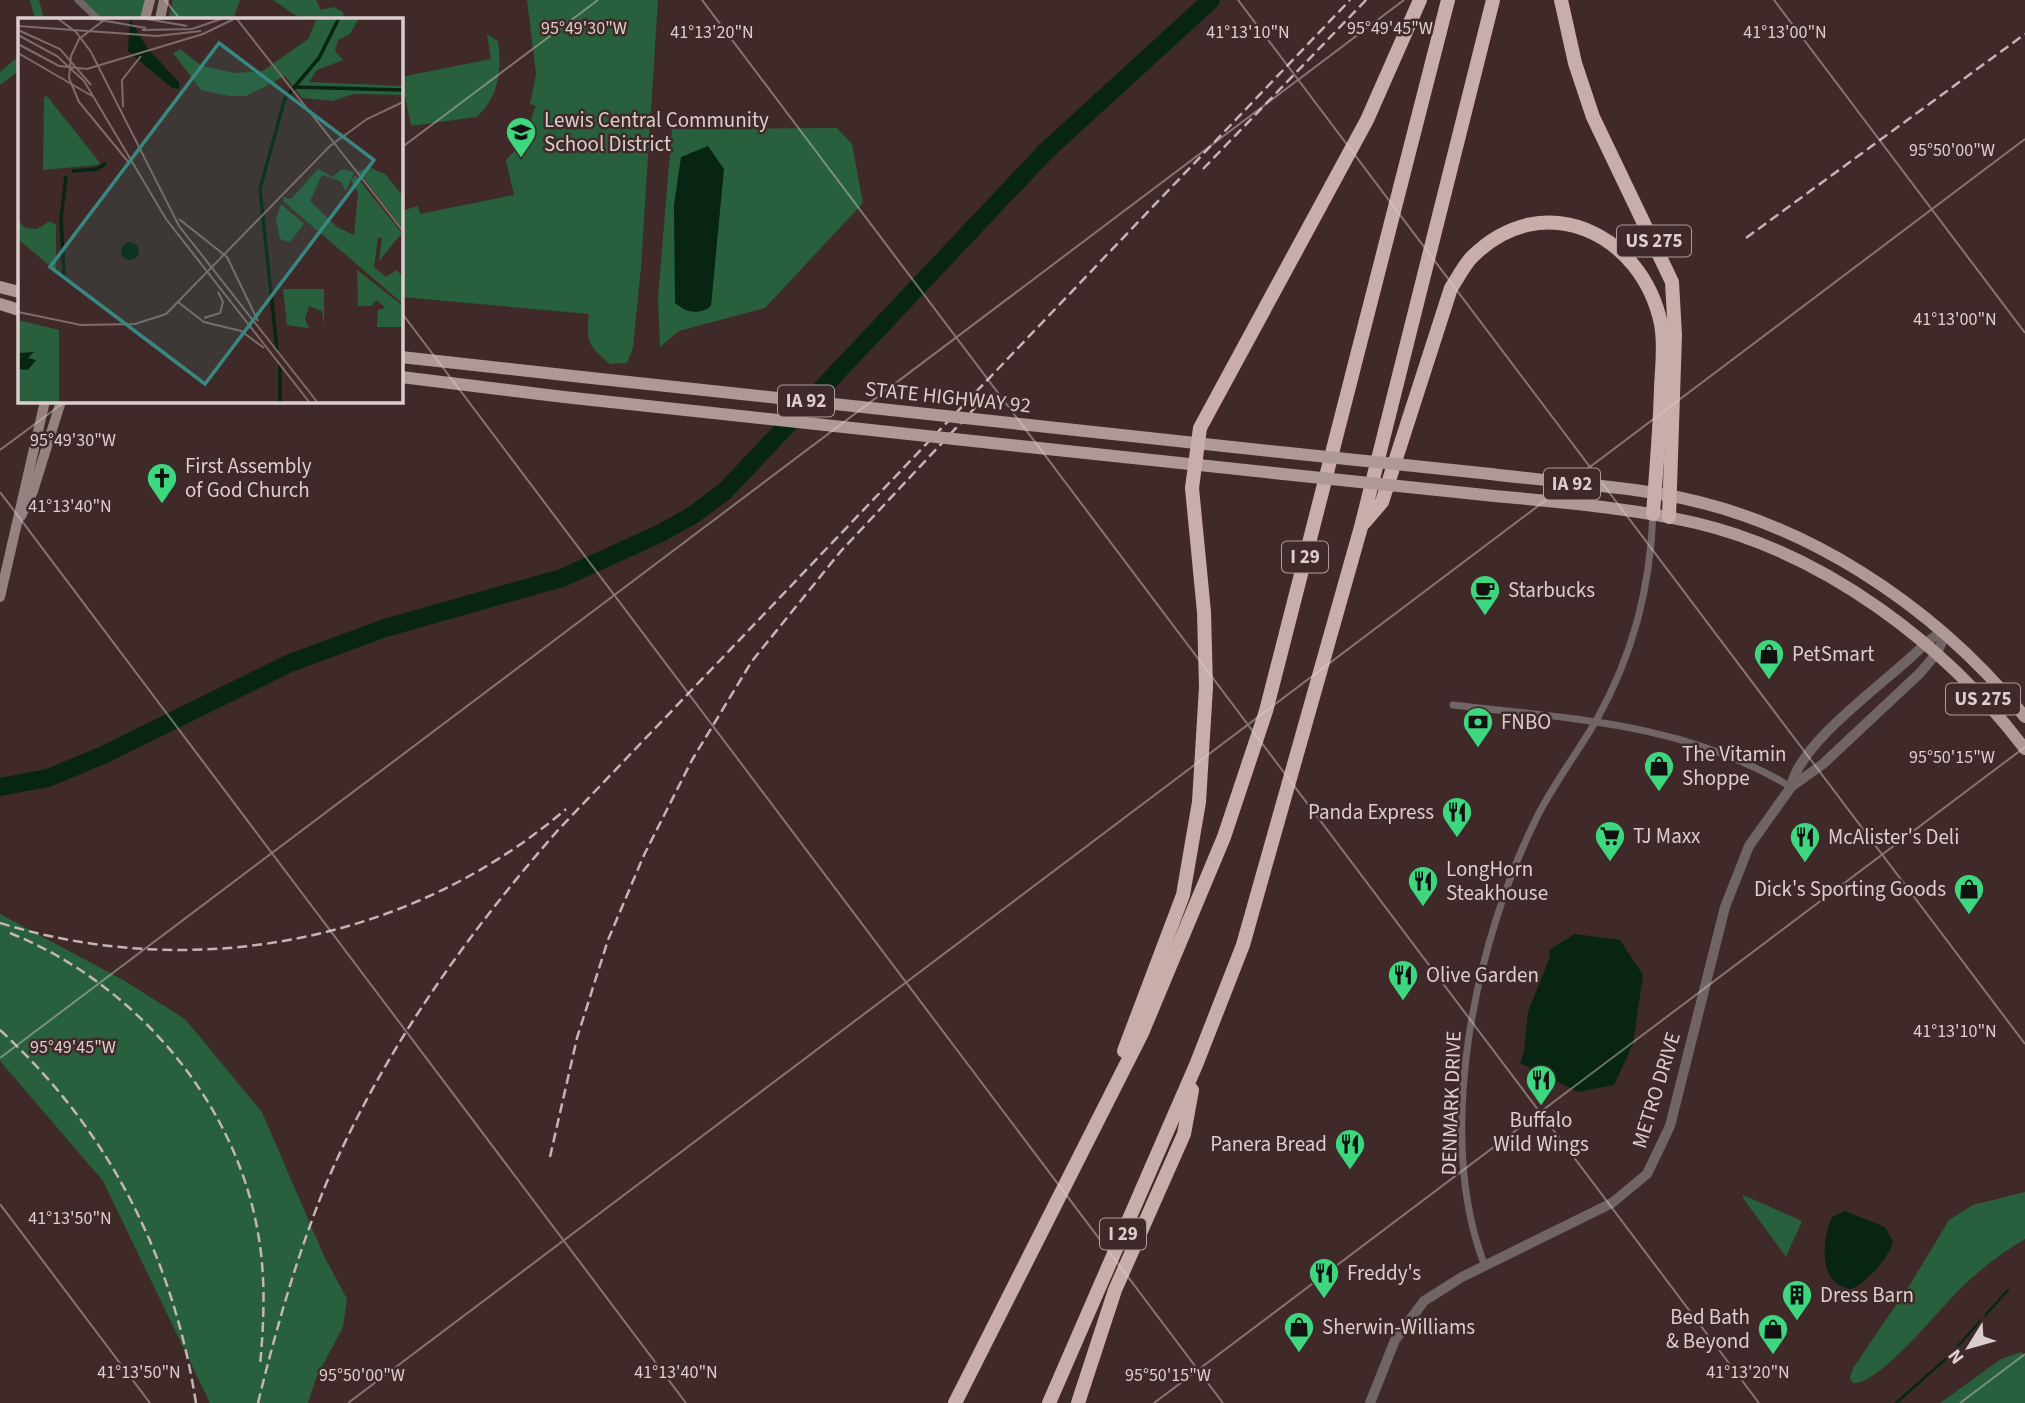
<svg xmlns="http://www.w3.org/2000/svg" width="2025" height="1403" font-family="'Source Sans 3',sans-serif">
  <rect width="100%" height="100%" fill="#3f2a29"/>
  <!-- green -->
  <g fill="#285f3c">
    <path d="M30,0H39L44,19H35Z"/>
    <path d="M78,0H150L145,19H98Z"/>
    <path d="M173,0H240L233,19H168Z"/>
    <path d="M273,0H316L321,10L334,7L343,12L344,19H301Z"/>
    <path d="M527,0H658L641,267L633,348L627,363L610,364C588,346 586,341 589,314L401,297V211L418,206L420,214L514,195L506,160L522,143L536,106L530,104L536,74Z"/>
    <path d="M487,34L498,41C502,68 499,99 476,117L411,126L401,77L491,59Z"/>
    <path d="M19,56V71L0,85V72Z"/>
    <path d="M837,128L852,144L863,203L765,308L679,331L660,347L658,298L672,129Z"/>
    <path d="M0,914L125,981L185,1019L262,1112L324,1256L347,1299L343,1327L316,1378L308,1403H210L103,1181L0,1061Z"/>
    <path d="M2025,1192V1239C2002,1253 1980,1269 1961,1288C1940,1308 1881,1384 1853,1383L1850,1378L1853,1368L1911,1283L1949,1220L1973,1205Z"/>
    <path d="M1743,1195L1802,1221L1786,1257L1743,1198Z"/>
    <path d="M2021,1352L2025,1356V1403H1940L2001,1359Z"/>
  </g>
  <!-- water -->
  <g fill="#072512">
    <path d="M708,146L724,169L711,306C699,316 686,312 675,303L674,205L681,157Z"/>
    <path d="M1575,934L1620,940L1643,975L1633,1044L1614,1085L1578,1092L1520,1063L1524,1052L1528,1012L1550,957L1549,950Z"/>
    <path d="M1845,1211L1885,1227L1893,1242C1889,1257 1866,1284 1851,1289C1817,1285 1822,1239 1832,1217Z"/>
  </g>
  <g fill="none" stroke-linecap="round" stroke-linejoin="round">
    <!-- stream -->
    <path stroke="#072512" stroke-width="2.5" d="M1896,1403L1949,1356L2008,1290"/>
    <!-- river -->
    <path stroke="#072512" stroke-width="18" d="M0,787L48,778L101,756L290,663L385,628L562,578L659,534L693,515L725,491L1046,151L1211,0"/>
    <!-- minor -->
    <g stroke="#706564" stroke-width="7">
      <path d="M78,0L98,19"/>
      <path d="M1453,705C1572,719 1685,723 1791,787"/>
      <path d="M1485,1266C1433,1135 1476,938 1538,815C1555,782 1577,753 1596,721C1633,655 1650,589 1653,514"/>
    </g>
    <!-- tertiary -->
    <g stroke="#706564" stroke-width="10">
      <path d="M1791,787C1800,740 1890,680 1925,644L1934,637L1945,635"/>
      <path d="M1370,1403L1395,1340L1424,1301L1462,1277L1612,1203L1647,1174L1670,1126L1725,907L1749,846L1791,787L1823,764L1920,673L1937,653L1945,635"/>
    </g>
    <!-- secondary -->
    <g stroke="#948281" stroke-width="10">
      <path d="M145,19L150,0"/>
      <path d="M160,19L164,0"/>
      <path d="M21,516L33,491L61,401"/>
      <path d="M0,597L45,401"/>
    </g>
    <!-- primary -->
    <g stroke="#af9997" stroke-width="12">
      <path d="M0,287L19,292"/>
      <path d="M0,304L19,310"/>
      <path d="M401,357L582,377"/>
      <path d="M401,377L564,397"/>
      <path d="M1029,425L1289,453"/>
      <path d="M1010,445L1283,474"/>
      <path d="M1491,474C1545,481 1601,484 1655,493C1800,516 1933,604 2025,717"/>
      <path d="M1485,495C1555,502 1627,507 1696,523C1826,554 1945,644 2025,749"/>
    </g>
    <!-- motorway -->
    <g stroke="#c8adab" stroke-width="14">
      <path d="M1561,0L1575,63L1593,117L1672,282L1675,335L1669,517"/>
      <path d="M1364,523L1382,502L1451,288C1458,278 1464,265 1472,257C1543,186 1642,233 1661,324C1665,345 1662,366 1661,387C1660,430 1656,472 1653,514"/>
      <path d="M1124,1051L1183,895L1199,802L1206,687L1204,612L1192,488L1200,428L1367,120L1420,0"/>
      <path d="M955,1403L1142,1033L1224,837L1266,711L1448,0"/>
      <path d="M1049,1403L1196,1065L1243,945L1361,527L1493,0"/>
      <path d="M1078,1403L1115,1290L1184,1134L1192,1090"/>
    </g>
    <!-- rail -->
    <g stroke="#c4b5b4" stroke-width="2.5" stroke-dasharray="10 5" stroke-linecap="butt">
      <path d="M1203,169L1366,0"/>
      <path d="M1746,238L2025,34"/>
      <path d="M0,923C194,983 411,942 566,809"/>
      <path d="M10,933C134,983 235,1100 258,1233C266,1277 264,1322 260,1366"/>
      <path d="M0,1030C109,1130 173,1257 196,1403"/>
      <path d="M550,1157L577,1038L608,940L644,855L692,760L752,661L841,551L985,397"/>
      <path d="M258,1403C276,1329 297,1255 326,1184C382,1053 465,936 559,829L1350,0"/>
    </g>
    <!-- primary-bridge -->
    <g stroke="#af9997" stroke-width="12">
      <path d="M582,377L1029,425"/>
      <path d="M564,397L1010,445"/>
      <path d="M1289,453L1491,474"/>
      <path d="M1283,474L1485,495"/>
    </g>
  </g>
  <!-- ticks -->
  <path fill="none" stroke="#dccecd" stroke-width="2" stroke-opacity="0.45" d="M165,0L180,19M702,0L1759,1403M1238,0L2025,1044M1774,0L2025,333M401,148L598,0M401,312L1223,1403M0,450L66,401M0,492L686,1403M0,1058L1404,0M0,1204L150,1403M348,1403L2025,139M1154,1403L2025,747M1960,1403L2025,1354"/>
  <!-- icons -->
  <defs>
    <g id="school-pin" transform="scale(1.575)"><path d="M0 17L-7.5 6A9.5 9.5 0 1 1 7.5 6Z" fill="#3cd77e" stroke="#3f2a29"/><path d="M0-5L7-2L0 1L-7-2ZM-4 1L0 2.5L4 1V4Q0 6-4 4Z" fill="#111"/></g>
    <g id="church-pin" transform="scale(1.575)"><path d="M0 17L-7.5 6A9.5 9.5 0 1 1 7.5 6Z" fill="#3cd77e" stroke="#3f2a29"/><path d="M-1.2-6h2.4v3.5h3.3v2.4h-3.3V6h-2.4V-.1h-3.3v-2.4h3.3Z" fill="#111"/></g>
    <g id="cafe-pin" transform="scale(1.575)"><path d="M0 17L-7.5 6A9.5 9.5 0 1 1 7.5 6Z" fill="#3cd77e" stroke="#3f2a29"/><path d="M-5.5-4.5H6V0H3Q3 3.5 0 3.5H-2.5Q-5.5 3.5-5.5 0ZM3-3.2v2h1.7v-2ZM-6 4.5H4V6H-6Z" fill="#111"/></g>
    <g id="shop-pin" transform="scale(1.575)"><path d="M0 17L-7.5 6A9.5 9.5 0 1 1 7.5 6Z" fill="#3cd77e" stroke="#3f2a29"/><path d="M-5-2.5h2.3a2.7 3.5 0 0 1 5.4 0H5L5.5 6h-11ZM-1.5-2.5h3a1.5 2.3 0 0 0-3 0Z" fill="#111"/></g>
    <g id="bank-pin" transform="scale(1.575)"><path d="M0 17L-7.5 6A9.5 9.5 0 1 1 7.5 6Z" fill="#3cd77e" stroke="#3f2a29"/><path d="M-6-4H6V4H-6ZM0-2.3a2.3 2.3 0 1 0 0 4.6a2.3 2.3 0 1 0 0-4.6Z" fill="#111"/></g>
    <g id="restaurant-pin" transform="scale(1.575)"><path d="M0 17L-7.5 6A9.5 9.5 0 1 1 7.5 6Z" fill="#3cd77e" stroke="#3f2a29"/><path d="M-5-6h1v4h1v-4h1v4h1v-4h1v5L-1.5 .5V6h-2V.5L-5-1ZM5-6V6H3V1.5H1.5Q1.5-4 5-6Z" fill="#111"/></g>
    <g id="supermarket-pin" transform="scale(1.575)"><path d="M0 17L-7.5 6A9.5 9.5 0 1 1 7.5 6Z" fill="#3cd77e" stroke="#3f2a29"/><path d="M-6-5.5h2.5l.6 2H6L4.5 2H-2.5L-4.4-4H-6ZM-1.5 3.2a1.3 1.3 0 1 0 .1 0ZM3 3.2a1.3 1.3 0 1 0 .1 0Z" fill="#111"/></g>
    <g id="building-pin" transform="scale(1.575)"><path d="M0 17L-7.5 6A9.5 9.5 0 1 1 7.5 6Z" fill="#3cd77e" stroke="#3f2a29"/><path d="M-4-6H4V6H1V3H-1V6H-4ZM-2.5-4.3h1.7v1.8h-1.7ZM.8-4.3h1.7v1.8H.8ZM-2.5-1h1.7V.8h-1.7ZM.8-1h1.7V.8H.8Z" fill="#111"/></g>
  </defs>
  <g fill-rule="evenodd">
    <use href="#school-pin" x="521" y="132"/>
    <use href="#church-pin" x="162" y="478"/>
    <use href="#cafe-pin" x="1485" y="590"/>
    <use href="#shop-pin" x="1769" y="654"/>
    <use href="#bank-pin" x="1478" y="722"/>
    <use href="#shop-pin" x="1659" y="766"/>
    <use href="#restaurant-pin" x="1457" y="812"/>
    <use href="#supermarket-pin" x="1610" y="836"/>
    <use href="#restaurant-pin" x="1805" y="837"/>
    <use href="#restaurant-pin" x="1423" y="881"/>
    <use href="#shop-pin" x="1969" y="889"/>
    <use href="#restaurant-pin" x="1403" y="975"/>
    <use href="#restaurant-pin" x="1541" y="1080"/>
    <use href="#restaurant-pin" x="1350" y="1144"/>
    <use href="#restaurant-pin" x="1324" y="1273"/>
    <use href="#building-pin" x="1797" y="1295"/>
    <use href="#shop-pin" x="1299" y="1327"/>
    <use href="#shop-pin" x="1773" y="1329"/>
  </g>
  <g text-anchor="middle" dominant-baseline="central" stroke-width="5" stroke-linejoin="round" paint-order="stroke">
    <!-- shield labels -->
    <g fill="#3f2a29" stroke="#ad9d9c" stroke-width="2">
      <rect x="1617" y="225.5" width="74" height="31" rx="5"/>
      <rect x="778" y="385.5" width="56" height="31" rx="5"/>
      <rect x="1544" y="468.5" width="56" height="31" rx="5"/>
      <rect x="1282" y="541.5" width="46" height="31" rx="5"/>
      <rect x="1946" y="683.5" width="74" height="31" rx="5"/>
      <rect x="1100" y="1218.5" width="46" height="31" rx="5"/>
    </g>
    <g font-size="19" font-weight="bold" fill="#dccecd">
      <text x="1654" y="241">US 275</text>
      <text x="806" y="401">IA 92</text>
      <text x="1572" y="484">IA 92</text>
      <text x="1305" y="557">I 29</text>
      <text x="1983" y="699">US 275</text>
      <text x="1123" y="1234">I 29</text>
    </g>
    <!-- poi labels -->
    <g font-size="21" fill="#dccecd" stroke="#3f2a29" text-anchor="start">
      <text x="544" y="120">Lewis Central Community<tspan x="544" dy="24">School District</tspan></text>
      <text x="185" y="466">First Assembly<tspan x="185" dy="24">of God Church</tspan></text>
      <text x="1508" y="590">Starbucks</text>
      <text x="1792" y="654">PetSmart</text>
      <text x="1501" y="722">FNBO</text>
      <text x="1682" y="754">The Vitamin<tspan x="1682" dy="24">Shoppe</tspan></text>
      <text x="1434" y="812" text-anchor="end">Panda Express</text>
      <text x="1633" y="836">TJ Maxx</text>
      <text x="1828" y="837">McAlister's Deli</text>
      <text x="1446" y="869">LongHorn<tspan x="1446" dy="24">Steakhouse</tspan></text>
      <text x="1946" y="889" text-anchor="end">Dick's Sporting Goods</text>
      <text x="1426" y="975">Olive Garden</text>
      <text x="1541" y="1120" text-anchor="middle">Buffalo<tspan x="1541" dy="24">Wild Wings</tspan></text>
      <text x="1327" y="1144" text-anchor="end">Panera Bread</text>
      <text x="1347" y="1273">Freddy's</text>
      <text x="1820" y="1295">Dress Barn</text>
      <text x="1750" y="1317" text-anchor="end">Bed Bath<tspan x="1750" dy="24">&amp; Beyond</tspan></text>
      <text x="1322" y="1327">Sherwin-Williams</text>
    </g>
    <!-- street labels -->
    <g font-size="21" fill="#dccecd" stroke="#3f2a29">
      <text transform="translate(948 397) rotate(6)">STATE HIGHWAY 92</text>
      <text transform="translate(1656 1090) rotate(-73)">METRO DRIVE</text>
      <text transform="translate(1451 1103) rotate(-88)">DENMARK DRIVE</text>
    </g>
  </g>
  <!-- overview -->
  <g transform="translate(18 18)">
    <rect width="385" height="385" fill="#3f2a29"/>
    <path d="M299,0H341L332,16L320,22L317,33L325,42L299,52L291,64L385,68V77L336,76L314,83L284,80L267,58L228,78H211L183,72L155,35L162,31L184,48L217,55L245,53L290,21ZM29,78L82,145L79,147L25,152L26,79ZM353,150L367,156L385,178V211L340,153ZM300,151L315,159L324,151L336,154L328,173L322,163L304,157L292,183L319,209L336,217L340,175L333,162L338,158L384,215L361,243L364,221L360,219L356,249L368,259L378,252L385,258V286L265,183V179L273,181ZM263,186L286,206L272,224L262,221L258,201ZM0,202L7,210L19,211L32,203L38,207V253L0,221ZM339,252L385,288V309H359L360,292L367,290L359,282L353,288H340ZM265,271H306V308L304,293L291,288L287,301L291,310L269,307ZM0,302L41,312V384H0Z" fill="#285f3c"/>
    <path d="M112,0L129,30L161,64V71L154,70L110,33ZM103 233a9 9 0 1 1 18 0a9 9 0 1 1-18 0ZM16,334L10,340L18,342L10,352L0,351V335Z" fill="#072512"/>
    <path fill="none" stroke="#072512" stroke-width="3.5" d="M275,69L385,72M54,153L80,151L88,145M46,257L43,201L48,158M259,332L242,171L267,80L301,40L321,0M262,347V385"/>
    <path fill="none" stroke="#7e6c6b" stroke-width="2" d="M39,0L58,14L73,34L161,208L300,385M71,0L128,10M89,0L61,21L53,38L51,60L61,84L112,146M123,0L169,8M218,0L353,172M0,8L139,18L183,13M0,12L42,31L73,67M124,12L174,11L206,0M0,17L39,38L66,63L148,201L292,385M0,26L41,48L69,51L185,16L218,0M0,35L74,78M105,89L104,62L123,38M353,172L385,213M161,201L209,239L240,303M160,284L186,304L223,313L246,330M0,294L63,307L117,306L148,296L312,128L349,101L385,84M186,300L202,295L205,284L200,274"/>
    <path fill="#388881" fill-opacity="0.15" stroke="#388881" stroke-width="3.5" d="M201,25L356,142L187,366L32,249Z"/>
    <rect width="385" height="385" fill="none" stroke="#dccecd" stroke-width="3.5"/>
  </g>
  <g font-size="18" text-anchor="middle" fill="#dccecd" stroke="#3f2a29" stroke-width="5" stroke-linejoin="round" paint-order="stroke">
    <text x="584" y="34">95°49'30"W</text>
    <text x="1390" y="34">95°49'45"W</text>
    <text x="712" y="38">41°13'20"N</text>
    <text x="1248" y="38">41°13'10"N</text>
    <text x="1785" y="38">41°13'00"N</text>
    <text x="1952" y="156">95°50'00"W</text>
    <text x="1955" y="325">41°13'00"N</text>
    <text x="73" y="446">95°49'30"W</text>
    <text x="70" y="512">41°13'40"N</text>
    <text x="1952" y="763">95°50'15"W</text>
    <text x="1955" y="1037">41°13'10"N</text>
    <text x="73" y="1053">95°49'45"W</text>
    <text x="70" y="1224">41°13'50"N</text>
    <text x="139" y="1378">41°13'50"N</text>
    <text x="676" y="1378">41°13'40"N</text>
    <text x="1748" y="1378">41°13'20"N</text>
    <text x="362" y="1381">95°50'00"W</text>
    <text x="1168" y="1381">95°50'15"W</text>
  </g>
  <!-- north arrow -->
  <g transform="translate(1969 1347) rotate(233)" stroke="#3f2a29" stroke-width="5" paint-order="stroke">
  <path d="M0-5L12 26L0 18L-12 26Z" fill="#dccecd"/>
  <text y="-10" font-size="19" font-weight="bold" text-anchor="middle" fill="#dccecd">N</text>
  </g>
</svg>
